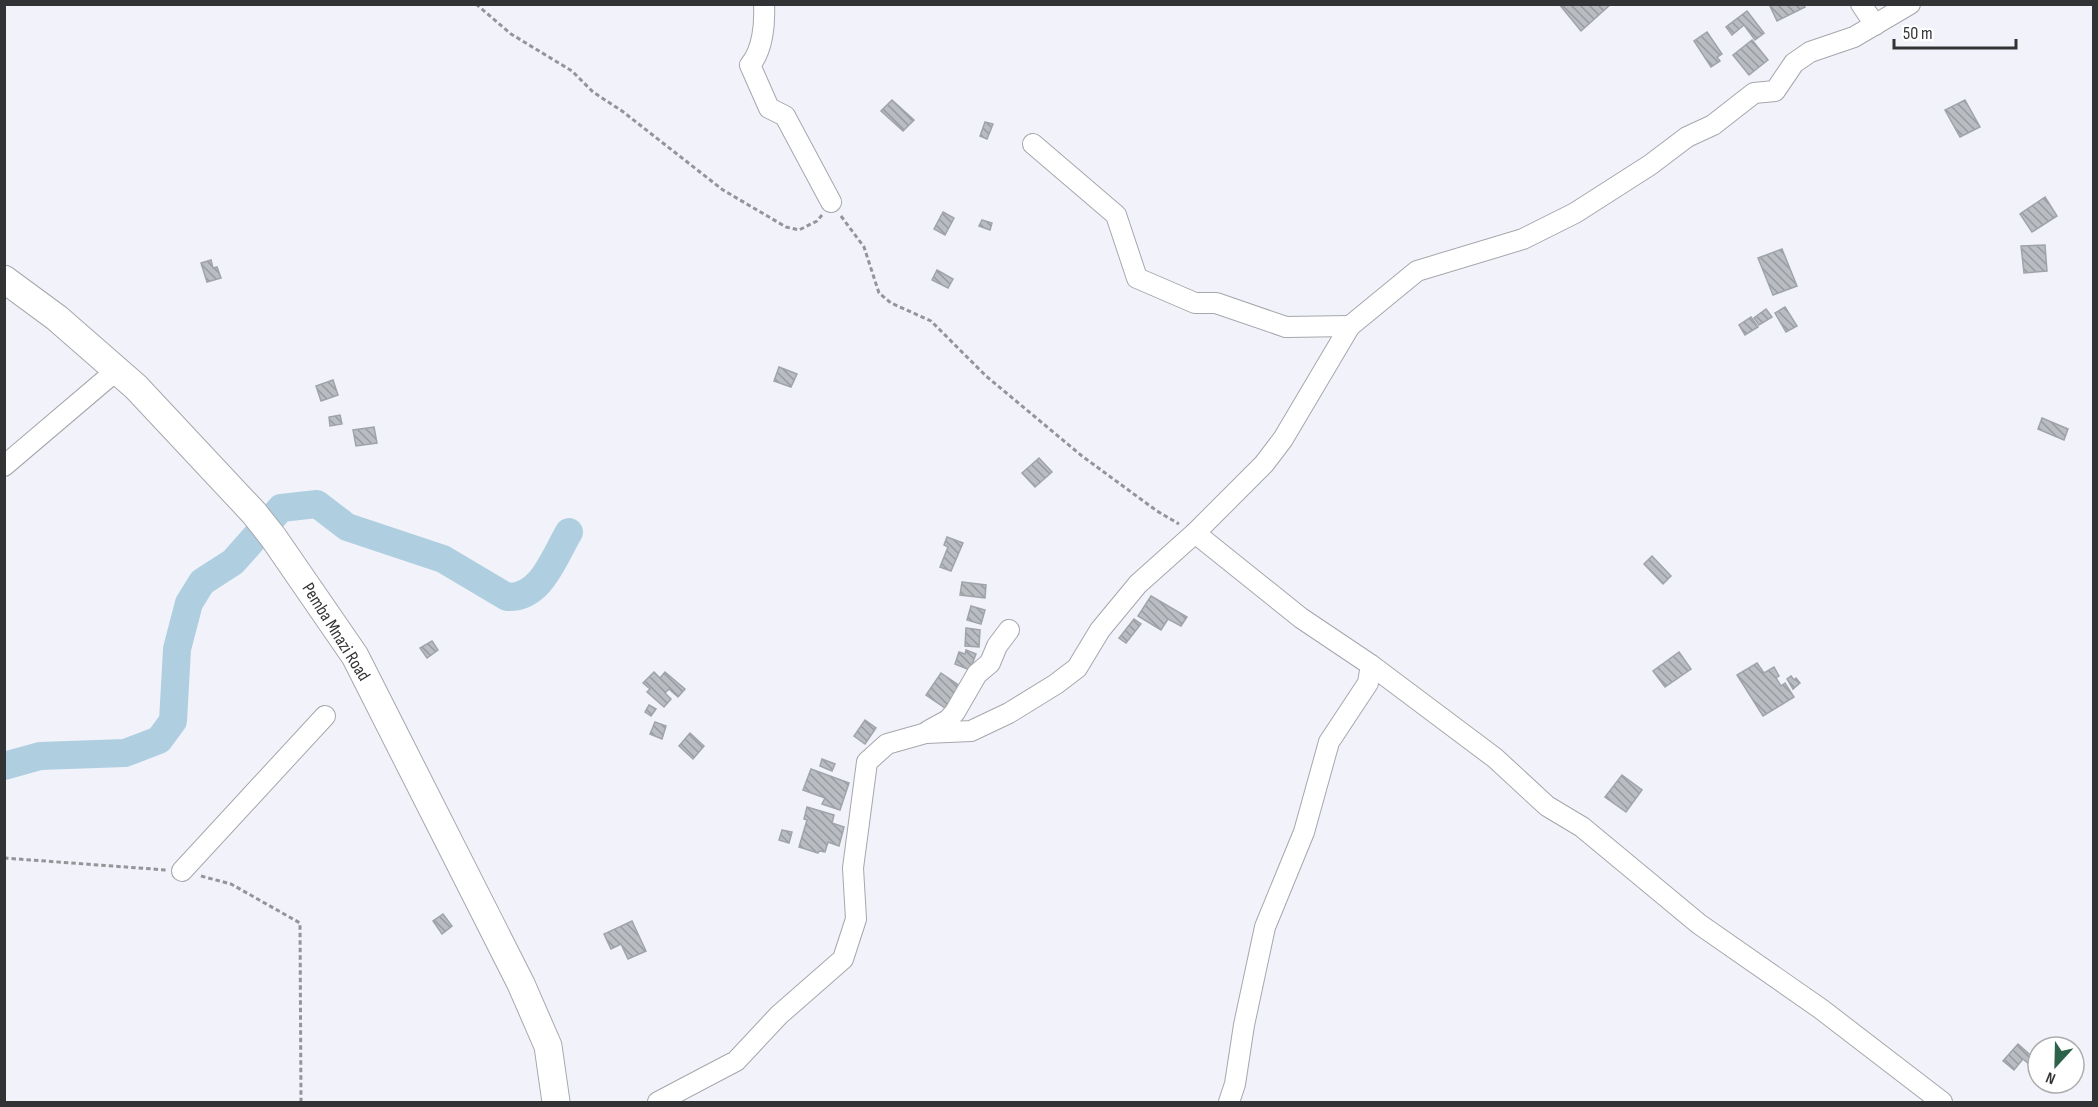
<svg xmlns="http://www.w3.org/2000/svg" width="2098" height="1107" font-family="'Sofia Sans Condensed',sans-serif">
  <defs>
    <pattern id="building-back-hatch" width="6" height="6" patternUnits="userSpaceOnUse" patternTransform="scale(1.5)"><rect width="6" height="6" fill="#b9bdc2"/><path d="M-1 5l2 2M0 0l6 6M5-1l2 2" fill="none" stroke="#979a9e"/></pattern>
  </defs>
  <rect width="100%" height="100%" fill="#f2f3fa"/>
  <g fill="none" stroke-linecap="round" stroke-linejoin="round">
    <!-- river -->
    <path stroke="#afcfe0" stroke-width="28" d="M4,766L40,756L125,753L159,740L173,721L177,649L189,603L202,582L233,562L281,508L317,504L347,527L443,559L507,597C541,599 554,557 569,532"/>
  </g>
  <!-- building -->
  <g fill="url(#building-back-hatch)" stroke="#9fa4a9" stroke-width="1.5">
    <path d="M1559,4H1611L1581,31Z"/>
    <path d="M1769,4H1804L1805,7L1777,21Z"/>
    <path d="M1747,11L1764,33L1755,40L1744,25L1732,35L1726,27Z"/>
    <path d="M1707,32L1722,54L1717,57L1720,61L1711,67L1694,41Z"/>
    <path d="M1752,40L1768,60L1749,75L1733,55Z"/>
    <path d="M892,100L914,120L903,131L881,111Z"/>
    <path d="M1965,100L1980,127L1960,137L1945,110Z"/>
    <path d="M985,122L993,124L987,139L980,136Z"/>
    <path d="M2045,197L2057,216L2032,232L2020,214Z"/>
    <path d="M943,212L954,218L945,235L934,229Z"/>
    <path d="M982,220L992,223L990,230L979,226Z"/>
    <path d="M2045,245L2047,271L2024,273L2021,246Z"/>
    <path d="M1782,249L1797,286L1773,295L1758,258Z"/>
    <path d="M211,260L213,268L217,267L221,278L207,282L201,263Z"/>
    <path d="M937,270L953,279L948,288L932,280Z"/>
    <path d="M1785,307L1797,326L1786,332L1775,313Z"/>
    <path d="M1766,309L1772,317L1759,325L1754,318Z"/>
    <path d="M1751,317L1758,327L1745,335L1739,325Z"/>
    <path d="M779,367L797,374L791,387L774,381Z"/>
    <path d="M333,380L338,395L321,401L316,386Z"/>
    <path d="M340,415L342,424L330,426L329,417Z"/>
    <path d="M2042,418L2068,429L2064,440L2038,429Z"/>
    <path d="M374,427L377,443L356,446L353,430Z"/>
    <path d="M1039,458L1052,472L1035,487L1022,473Z"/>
    <path d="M947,537L963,543L951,571L940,567L948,547L944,545Z"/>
    <path d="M1652,556L1671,576L1663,584L1644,564Z"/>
    <path d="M962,582L986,585L985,598L960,595Z"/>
    <path d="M1151,596L1187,617L1181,626L1168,619L1161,630L1138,616Z"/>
    <path d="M971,606L985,610L981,624L967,620Z"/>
    <path d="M1134,619L1141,624L1126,643L1119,638Z"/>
    <path d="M966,628L980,630L979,647L965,646Z"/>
    <path d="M432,641L438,650L427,658L420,648Z"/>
    <path d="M966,650L976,654L970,670L955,664L959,652L965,654Z"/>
    <path d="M1679,652L1691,669L1665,687L1653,671Z"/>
    <path d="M1757,663L1764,673L1774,667L1779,676L1776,678L1781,686L1785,683L1794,697L1763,716L1737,675Z"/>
    <path d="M654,672L660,678L665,672L685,689L678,697L669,689L665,693L671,699L664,707L647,692L650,689L643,683Z"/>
    <path d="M941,673L960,686L945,708L926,695Z"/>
    <path d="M1791,676L1794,680L1796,678L1800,683L1793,689L1787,679Z"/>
    <path d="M649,705L656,709L651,716L645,712Z"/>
    <path d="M865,720L876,728L865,744L854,736Z"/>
    <path d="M655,722L666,726L662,739L650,734Z"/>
    <path d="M690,733L704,746L693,759L679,746Z"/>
    <path d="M822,759L835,764L832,771L820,766Z"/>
    <path d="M811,769L849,783L840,810L822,804L825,798L803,790Z"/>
    <path d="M1622,775L1642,790L1626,812L1605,797Z"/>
    <path d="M807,807L834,815L832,823L844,827L839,846L828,842L825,852L819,851L818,853L799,847L807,820L804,819Z"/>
    <path d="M782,830L792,832L789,843L779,840Z"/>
    <path d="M443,914L452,926L442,934L433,921Z"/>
    <path d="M632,921L646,951L628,959L621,944L611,949L604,934Z"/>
    <path d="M2018,1044L2036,1060L2031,1066L2023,1059L2014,1070L2003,1061Z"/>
  </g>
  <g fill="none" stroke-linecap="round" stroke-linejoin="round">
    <!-- minor casing -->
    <g stroke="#a6a7ad" stroke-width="22">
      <g id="minor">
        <path d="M764,4C765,23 763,50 750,65L769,108L785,116L831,202"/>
        <path d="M1861,4L1875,25"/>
        <path d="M1033,144L1116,215L1137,278L1195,303H1216L1286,327L1350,326"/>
        <path d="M4,466L117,370"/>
        <path d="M1195,533L1301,618L1371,665L1495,758L1547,806L1582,827L1699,924L1821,1009L1942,1102"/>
        <path d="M928,731L948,720L955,712L977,674L990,663L997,646L1009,630"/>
        <path d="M182,871L325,716"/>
        <path d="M658,1102L736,1061L779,1015L843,959L856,919L853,868L867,762L887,744L926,733L971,731L1009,713L1056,684L1077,668L1100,630L1138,584L1195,533L1264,464L1283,439L1350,326L1417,271L1523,239L1575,213L1650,165L1687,137L1713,125L1754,93L1775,91L1794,63L1810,52L1854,37L1910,4"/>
        <path d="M1229,1102L1235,1084L1244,1025L1265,927L1304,832L1329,742L1368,683L1371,665"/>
      </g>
    </g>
    <!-- secondary casing -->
    <g stroke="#a6a7ad" stroke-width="29">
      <path id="secondary" d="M4,279L57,318L136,387L254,513L273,537L355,656L521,984L548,1046L556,1102"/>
    </g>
    <!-- path -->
    <g stroke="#949599" stroke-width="3" stroke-dasharray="4.5 3" stroke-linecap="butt">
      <path d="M476,4L511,34L572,71L593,92L622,111L723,190L786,227L799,230L817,221L822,215"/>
      <path d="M841,216L864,247L879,293L891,303L931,321L986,376L1082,456L1157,511L1179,524"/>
      <path d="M4,858L166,870"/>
      <path d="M201,876L231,884L300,923L301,1102"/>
    </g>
    <!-- minor -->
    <use href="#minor" stroke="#fff" stroke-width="20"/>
    <!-- secondary -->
    <use href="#secondary" stroke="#fff" stroke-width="27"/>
  </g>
  <g text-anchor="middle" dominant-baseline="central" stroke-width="5" stroke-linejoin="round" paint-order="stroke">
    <!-- street labels -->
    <g font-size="18" fill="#323335" stroke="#fff">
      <text transform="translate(336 632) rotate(58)">Pemba Mnazi Road</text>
    </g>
  </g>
  <!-- border -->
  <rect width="2098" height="1107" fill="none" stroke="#323335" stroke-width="12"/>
  <!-- north arrow -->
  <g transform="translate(2056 1065) rotate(202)"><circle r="28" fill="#ffffff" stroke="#adadae" stroke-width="1.5"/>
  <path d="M0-4.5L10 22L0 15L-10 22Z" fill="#2c6249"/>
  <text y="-9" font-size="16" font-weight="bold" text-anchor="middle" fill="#323335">N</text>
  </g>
  <!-- scale -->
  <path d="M1894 39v9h122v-9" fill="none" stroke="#323335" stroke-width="3"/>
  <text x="1903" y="39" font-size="18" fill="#323335" stroke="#ffffff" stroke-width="4.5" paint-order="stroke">50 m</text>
</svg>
